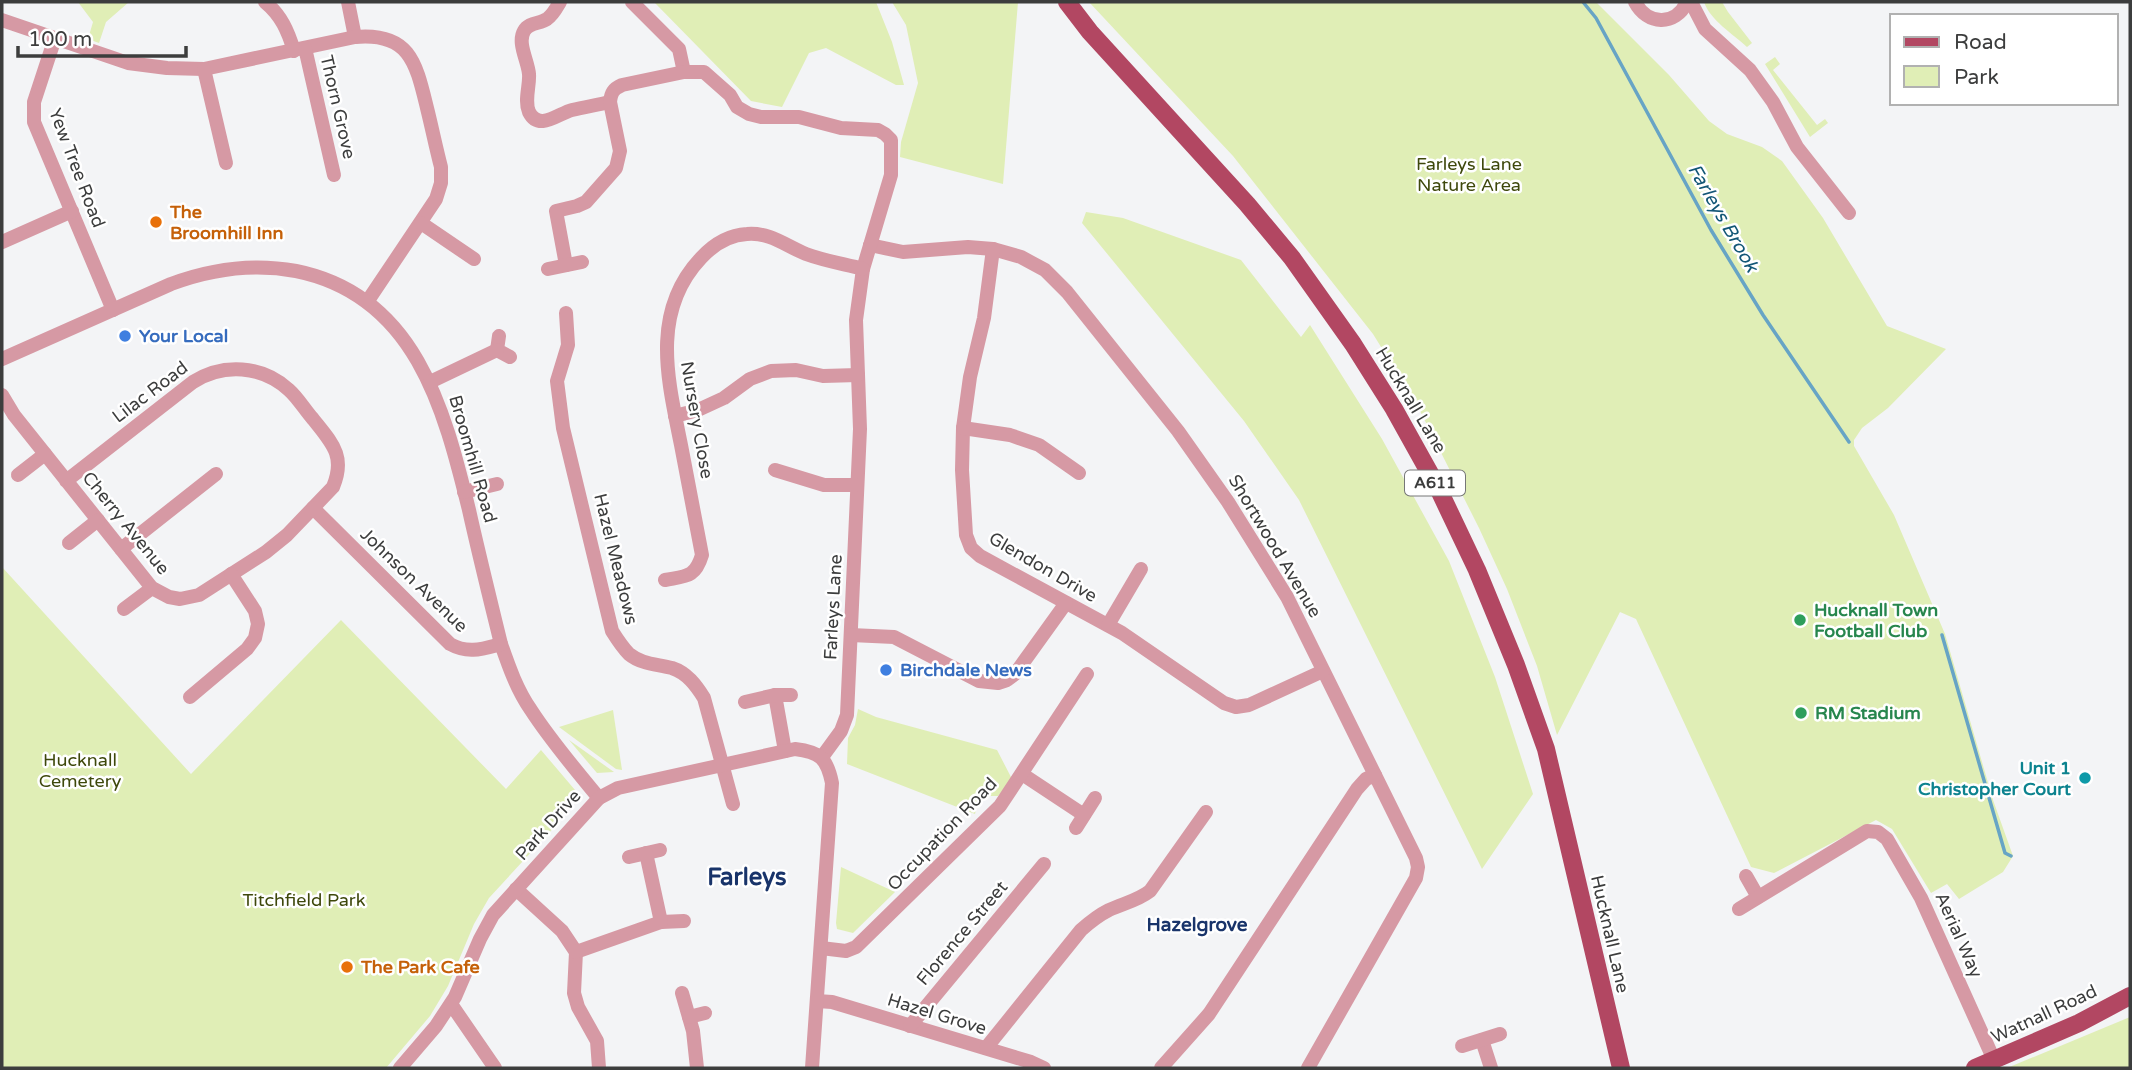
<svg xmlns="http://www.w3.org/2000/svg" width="2132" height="1070" font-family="'Varela Round',sans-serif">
  <rect width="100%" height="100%" fill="#f3f4f6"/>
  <!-- green -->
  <g fill="#e0eeb6">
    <path d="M78,2H129L106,22L99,43L88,39L93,22Z"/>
    <path d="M654,2H876L892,42L904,85H896L826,48L809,53L782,107L751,101Z"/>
    <path d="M892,2H1018L1003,184L900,157L901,142L918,83L906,25Z"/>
    <path d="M1089,2H1596L1669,75L1709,121L1727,134L1762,147L1782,161L1823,218L1887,326L1946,349L1888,408L1862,428L1854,440V446L1894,515L1945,634L1993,800L2013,856L2003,872L1959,899L1947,884L1931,893L1892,829L1876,820L1774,873L1751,867L1636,619L1620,612L1557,735L1537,666L1507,589L1479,528L1417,405L1373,334L1233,156Z"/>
    <path d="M1704,2H1722L1728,12L1752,43L1747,47C1733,34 1710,20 1704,2Z"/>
    <path d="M1775,57L1780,64L1773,70L1817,125L1825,119L1828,123L1810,137L1765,64Z"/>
    <path d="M1086,212L1123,218L1241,260L1301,337L1310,325L1382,439L1449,561L1495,677L1533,794L1482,869L1299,500L1244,421L1082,223Z"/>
    <path d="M2,567L191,774L341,620L506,789L541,750L575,790L558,823L489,898L474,924L448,986L430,1016L386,1068H2Z"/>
    <path d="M858,709L876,717L997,750L1012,779L998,796H990L977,805L975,814L847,764L848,738L855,725Z"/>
    <path d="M613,710L622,770L616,769L559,727Z"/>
    <path d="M569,740L614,772L597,773Z"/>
    <path d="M841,867L895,892L853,933L837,929L836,923Z"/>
    <path d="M2130,1017V1068H2007Z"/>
  </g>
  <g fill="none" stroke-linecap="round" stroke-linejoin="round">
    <!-- stream -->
    <g stroke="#67a4c5" stroke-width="3.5">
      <path d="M1583,2L1596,18L1711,230L1763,315L1849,442"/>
      <path d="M1942,635L2005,853L2011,856"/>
    </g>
    <!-- minor -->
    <g stroke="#d699a4" stroke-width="14">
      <path d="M265,2C281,15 288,31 294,51"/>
      <path d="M348,2L355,37"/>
      <path d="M560,2C557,7 553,15 547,19C540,24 529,22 524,31C517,43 528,61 529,74C530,86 524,100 529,112C539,132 559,113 572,110C585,107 597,105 610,102"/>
      <path d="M632,2L679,49L684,72"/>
      <path d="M1635,2C1647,25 1675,27 1687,2"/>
      <path d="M1691,2L1705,29L1750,70L1773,102L1797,147L1849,213"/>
      <path d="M2,20L128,63L167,68L204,69L355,37C410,32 416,63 427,108C432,128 436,148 441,167V183L436,199L367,302"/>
      <path d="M55,38L34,102V122L113,310"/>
      <path d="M305,48L334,175"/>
      <path d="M204,69L226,163"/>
      <path d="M421,223L474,259"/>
      <path d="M2,242L72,211"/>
      <path d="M870,245L903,252L968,247L993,249L1021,257L1045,270L1067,292L1178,431L1228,502L1287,597L1416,858L1418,867L1416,878L1308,1068"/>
      <path d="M993,249L984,318L970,377L963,428L962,470L966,535L971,548L980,556L1122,633L1224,703L1236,707L1249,705L1323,671"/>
      <path d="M566,265L556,211L577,206L586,202L616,168L620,151L610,102C611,93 613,89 622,85L684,72H704L730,95L737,107L749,114L761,117H799L841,128L878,130L885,134L891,140V175L863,269L856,320L860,429L847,715L841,731L822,757"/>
      <path d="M548,269L582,262"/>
      <path d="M566,313L568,345L557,381L563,428L612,631C617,639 622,647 629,654C641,664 657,664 672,668C687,673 696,685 704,698L733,804"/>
      <path d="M499,336L497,350L510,357"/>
      <path d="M2,359L171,284C211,269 253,263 296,271C415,295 444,408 469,510C479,555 490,599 501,644C509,667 517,690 531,710C551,741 575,769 599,798"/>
      <path d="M430,382L497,350"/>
      <path d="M2,395L14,415L152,588L169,597L180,599L199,595L266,552L287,535L333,487C346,456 332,443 313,419C305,410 298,398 289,390C262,365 223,363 193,382L66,481"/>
      <path d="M675,416L698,410L724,398L750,379L771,371L796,370L823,376L858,375"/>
      <path d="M963,428L1010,435L1039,445L1079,473"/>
      <path d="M775,470L824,485H857"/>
      <path d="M18,475L45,454"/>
      <path d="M464,492L497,484"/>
      <path d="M313,508L450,644C468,654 482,649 501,644"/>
      <path d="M69,543L98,520"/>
      <path d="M121,549L216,474"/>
      <path d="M665,580C686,576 695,578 702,555C695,519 688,482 681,445C668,380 650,312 701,258C713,245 728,235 747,234C770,232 786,246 806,254C825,261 844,264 863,269"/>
      <path d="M124,609L152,588"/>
      <path d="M1108,625L1141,569"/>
      <path d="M851,635L894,637L979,681L998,683L1007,680L1015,674L1066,603"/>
      <path d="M775,695L785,751"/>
      <path d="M190,697L247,649L255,638L258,624L255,611L231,574"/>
      <path d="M745,702L775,695H791"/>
      <path d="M1022,774L1084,815"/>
      <path d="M1076,828L1095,798"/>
      <path d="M629,857L660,850"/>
      <path d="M1746,876L1758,897"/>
      <path d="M516,889L562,931L576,952L574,993L578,1007L597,1041L599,1068"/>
      <path d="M1739,909L1867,831L1878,832L1887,839L1921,898L1994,1060"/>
      <path d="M661,922L684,921"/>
      <path d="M821,948L846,951L856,947L1000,806L1087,674"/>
      <path d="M576,952L661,922L646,853"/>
      <path d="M682,993L693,1031L697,1068"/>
      <path d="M817,1001L832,1002L1031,1062L1044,1068"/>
      <path d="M451,1004L495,1068"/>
      <path d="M689,1017L705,1013"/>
      <path d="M910,1026L1044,864"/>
      <path d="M1482,1040L1491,1068"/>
      <path d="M1462,1046L1500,1034"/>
      <path d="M986,1048L1081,930C1090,922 1099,915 1109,910C1124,903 1137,901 1150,891L1206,812"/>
      <path d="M400,1068L436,1026L455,997L480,939L493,915L599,798L618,788L795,749C820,752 827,758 832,783L812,1068"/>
      <path d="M1161,1068L1209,1014L1357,789L1366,779L1375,775"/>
    </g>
    <!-- major -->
    <g stroke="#b24762" stroke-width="18">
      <path d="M1067,2L1090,32L1247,204L1292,258L1353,344L1394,409L1438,488L1477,570L1516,665L1546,749L1621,1068"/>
      <path d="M1975,1068L2079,1023L2130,996"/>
    </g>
  </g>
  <!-- markers -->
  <g fill="#e8710a" stroke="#fff" stroke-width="2.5">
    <circle cx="156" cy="222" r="7"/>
    <circle cx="347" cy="967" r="7"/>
  </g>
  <g fill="#3f7fe0" stroke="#fff" stroke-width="2.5">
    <circle cx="125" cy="336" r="7"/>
    <circle cx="886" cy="670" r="7"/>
  </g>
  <g fill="#2e9e5b" stroke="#fff" stroke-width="2.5">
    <circle cx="1800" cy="620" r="7"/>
    <circle cx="1801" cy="713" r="7"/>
  </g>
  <circle fill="#0f9aa8" stroke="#fff" stroke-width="2.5" cx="2085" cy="778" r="7"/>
  <g text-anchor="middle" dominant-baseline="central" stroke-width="5" stroke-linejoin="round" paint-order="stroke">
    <!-- shield labels -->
    <rect fill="#fff" stroke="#767777" stroke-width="2" x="1405" y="470.5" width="60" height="25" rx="5"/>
    <g font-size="16" font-weight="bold" fill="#3c3d3d">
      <text x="1435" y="483">A611</text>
    </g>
    <!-- street labels -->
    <g font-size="18" fill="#3c3d3d" stroke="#fff">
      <text transform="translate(338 107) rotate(77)">Thorn Grove</text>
      <text transform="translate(77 168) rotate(69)">Yew Tree Road</text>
      <text transform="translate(150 392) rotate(-37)">Lilac Road</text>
      <text transform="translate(1411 400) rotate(59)">Hucknall Lane</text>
      <text transform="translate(697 420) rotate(80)">Nursery Close</text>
      <text transform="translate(473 459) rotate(74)">Broomhill Road</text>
      <text transform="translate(126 523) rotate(51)">Cherry Avenue</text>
      <text transform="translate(1275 546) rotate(59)">Shortwood Avenue</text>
      <text transform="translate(616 559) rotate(76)">Hazel Meadows</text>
      <text transform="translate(1043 567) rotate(30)">Glendon Drive</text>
      <text transform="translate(414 580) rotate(44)">Johnson Avenue</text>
      <text transform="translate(833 607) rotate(-87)">Farleys Lane</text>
      <text transform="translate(548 825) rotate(-48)">Park Drive</text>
      <text transform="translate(942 834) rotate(-46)">Occupation Road</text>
      <text transform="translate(962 933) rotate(-50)">Florence Street</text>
      <text transform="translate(1610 934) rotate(77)">Hucknall Lane</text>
      <text transform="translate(1959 935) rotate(66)">Aerial Way</text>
      <text transform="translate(937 1014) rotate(17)">Hazel Grove</text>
      <text transform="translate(2044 1014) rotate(-25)">Watnall Road</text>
    </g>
    <!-- park labels -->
    <g font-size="18" fill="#3e480b" stroke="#fff">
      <text x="1469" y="164">Farleys Lane<tspan x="1469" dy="21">Nature Area</tspan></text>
      <text x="80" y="760">Hucknall<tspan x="80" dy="21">Cemetery</tspan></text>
      <text x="304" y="900">Titchfield Park</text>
    </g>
    <!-- food labels -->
    <g font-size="18" font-weight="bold" fill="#c56008" stroke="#fff" text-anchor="start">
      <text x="170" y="212">The<tspan x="170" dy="21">Broomhill Inn</tspan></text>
      <text x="361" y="967">The Park Cafe</text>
    </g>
    <!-- shop labels -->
    <g font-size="18" font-weight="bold" fill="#366cbe" stroke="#fff" text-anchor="start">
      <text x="139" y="336">Your Local</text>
      <text x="900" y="670">Birchdale News</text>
    </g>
    <!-- leisure labels -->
    <g font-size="18" font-weight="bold" fill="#27864d" stroke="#fff" text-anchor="start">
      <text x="1814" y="610">Hucknall Town<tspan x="1814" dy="21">Football Club</tspan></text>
      <text x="1815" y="713">RM Stadium</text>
    </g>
    <!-- culture labels -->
    <g font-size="18" font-weight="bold" fill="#0d838f" stroke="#fff" text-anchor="end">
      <text x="2071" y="768">Unit 1<tspan x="2071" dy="21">Christopher Court</tspan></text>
    </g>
    <!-- water labels -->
    <g font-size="19" font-style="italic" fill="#135776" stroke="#fff">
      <text transform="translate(1723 218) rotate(60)">Farleys Brook</text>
    </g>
    <!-- neighbourhood labels -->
    <g font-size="19" font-weight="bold" fill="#19346a" stroke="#fff">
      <text x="1197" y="925">Hazelgrove</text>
    </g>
    <!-- district labels -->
    <g font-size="24" font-weight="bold" fill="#19346a" stroke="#fff">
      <text x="747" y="877">Farleys</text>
    </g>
  </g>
  <!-- border -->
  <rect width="2132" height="1070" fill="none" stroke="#3c3d3d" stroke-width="7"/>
  <!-- legend -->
  <rect x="1890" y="14" width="228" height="91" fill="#ffffff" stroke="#b1b1b1" stroke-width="2"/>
  <rect x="1904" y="37" width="35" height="10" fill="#b24762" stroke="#b1b1b1" stroke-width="2"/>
  <text x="1954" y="49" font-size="21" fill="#3c3d3d">Road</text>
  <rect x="1904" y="66" width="35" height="21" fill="#e0eeb6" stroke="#b1b1b1" stroke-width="2"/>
  <text x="1954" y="84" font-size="21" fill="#3c3d3d">Park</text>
  <!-- scale -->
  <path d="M18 46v10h168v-10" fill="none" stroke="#3c3d3d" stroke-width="3.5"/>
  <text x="28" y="46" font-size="21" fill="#3c3d3d" stroke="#ffffff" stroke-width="5" paint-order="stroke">100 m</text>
</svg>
